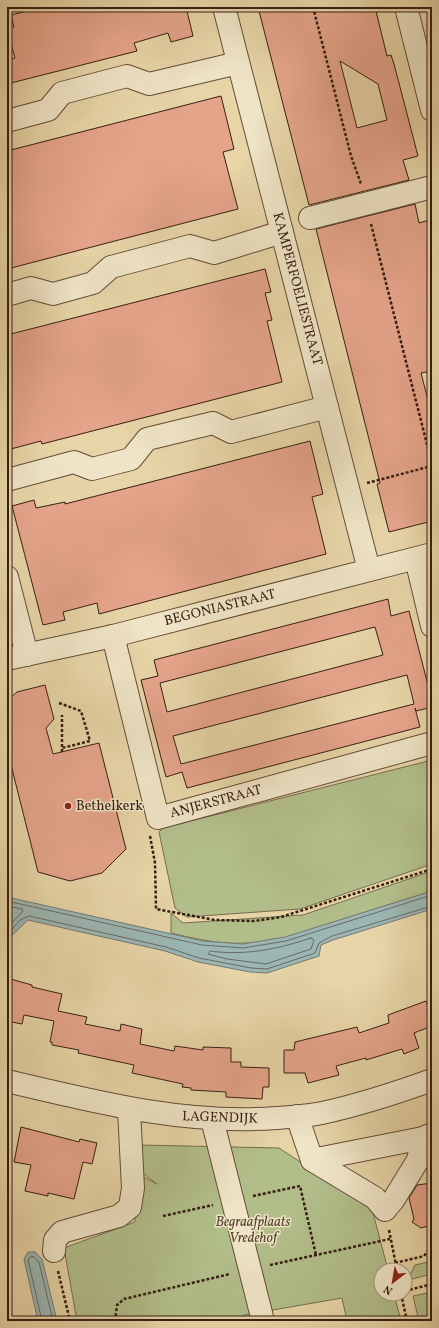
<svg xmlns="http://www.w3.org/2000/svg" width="439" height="1328" font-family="Vollkorn,serif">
  <rect width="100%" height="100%" fill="#e7d5a7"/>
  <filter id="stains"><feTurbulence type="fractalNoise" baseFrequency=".005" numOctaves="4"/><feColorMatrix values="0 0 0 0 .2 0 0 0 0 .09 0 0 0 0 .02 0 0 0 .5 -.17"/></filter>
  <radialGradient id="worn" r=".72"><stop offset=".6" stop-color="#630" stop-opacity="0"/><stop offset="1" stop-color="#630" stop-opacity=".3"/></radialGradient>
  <!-- green -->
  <g fill="#b2be8a" stroke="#746e4f">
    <path d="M432,760V864L300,909L187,917L175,908L159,832L163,828Z"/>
    <path d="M432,871V891L285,938C238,947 216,944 171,933V913L183,923L303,915Z"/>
    <path d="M139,1145L279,1148L372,1209L388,1270H381V1294H394L401,1321H347L342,1298L244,1315L245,1321H77L64,1248L135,1222L136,1173L157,1184L140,1171Z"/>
    <path d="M432,1256V1274L408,1280L415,1265L428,1262Z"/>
    <path d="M432,1292V1321H419L413,1296Z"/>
  </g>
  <!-- water -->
  <g fill="#9bb6b3" stroke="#737973">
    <path d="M432,891V909L333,940L321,945L319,956L267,973L250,972L198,962L165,951L28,920L7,940V897L203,941L243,944L285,937Z"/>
    <path d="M28,1252H35L42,1259L57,1321H38L24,1259Z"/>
  </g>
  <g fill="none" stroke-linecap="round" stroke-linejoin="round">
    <!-- shore -->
    <g stroke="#696a64" stroke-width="1">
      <path d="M7,901L202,945L243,948L286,941L432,895"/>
      <path d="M7,906L22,909L23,911L7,928"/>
      <path d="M7,935L20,920L29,916L166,947L199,958L251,968L267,969L315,953L319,943L332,936L432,906"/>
      <path d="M311,938L314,940L311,949L266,964L227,959L208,954L210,951C245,956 278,949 311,938Z"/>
      <path d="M42,1321L28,1260L31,1256L34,1257L39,1262L53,1321"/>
    </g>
  </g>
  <!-- building -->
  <g fill="#e5a48a" stroke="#371e14" fill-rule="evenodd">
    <path d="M44,7H186L193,36L171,42L168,33L134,43L137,51L7,84V60L15,58L7,30V29L14,27L11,15Z"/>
    <path d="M258,7H375L387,56L391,55L394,64L418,156L403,160L409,180L309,205ZM340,61L378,84L387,120L357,128Z"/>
    <path d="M221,96L234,149L223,152L238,209L11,268L7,252V151Z"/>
    <path d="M415,204L419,223L429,220L432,231V371L421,373L429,404L432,403V521L389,532L377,484L380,483L316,229Z"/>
    <path d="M265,269L271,292L265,293L272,320L267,321L282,382L42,444L41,441L7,450V335Z"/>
    <path d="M310,441L323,494L312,497L326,554L99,614L97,603L63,612L65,620L43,625L12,506L34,500L36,508L65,502V504Z"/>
    <path d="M388,599L391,616L409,611L432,701V707L416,711L415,708L420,727L187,788L182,772L166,777L141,680L158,676L154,660ZM375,627L383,655L167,712L160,683ZM407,675L414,704L181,764L173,736Z"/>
    <path d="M45,685L54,719L46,728L53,754L99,743L126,849L102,873L70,881L38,872L7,749V701L17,692Z"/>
    <path d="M7,978L32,985V987L62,994L58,1011L87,1017L85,1024L120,1031L121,1024L142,1029L140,1044L174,1051L175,1046L203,1050V1047L231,1048V1062H241V1067L269,1068V1087H263L262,1099L226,1097V1092L191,1090V1088L182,1087L183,1084L132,1073L134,1065L78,1053L79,1050L52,1045V1042H50L54,1021L24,1015L22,1024L7,1021Z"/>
    <path d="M426,1001L432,1017V1026L414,1033L419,1048L404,1054L402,1049L366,1060V1058L336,1066L339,1075L308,1083L305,1073H284V1050H294L295,1042L357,1027L359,1033L389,1023L388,1015Z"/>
    <path d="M21,1127L79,1142L80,1139L97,1143L92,1164L83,1162L74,1199L48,1193V1196L25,1191L31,1165L14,1162Z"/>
    <path d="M432,1183V1225L421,1228L412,1222L414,1219L409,1198L417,1185Z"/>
  </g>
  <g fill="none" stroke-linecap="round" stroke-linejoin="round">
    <!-- minor casing -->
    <g stroke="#634c39" stroke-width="24">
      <g id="minor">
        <path d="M224,7L369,570"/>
        <path d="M406,7L432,110"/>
        <path d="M7,121L48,110L62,93L127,76L149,84L238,63"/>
        <path d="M310,218L432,187"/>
        <path d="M7,295L31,288L53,294L93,283L111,267L190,246L214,253L282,232"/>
        <path d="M7,480L74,462L92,469L131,459L147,439L213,423L231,432L327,407"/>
        <path d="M416,559L432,626"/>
        <path d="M7,577L27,655"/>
        <path d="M113,636L158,818L432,743"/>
        <path d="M7,659L113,636L432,554"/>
        <path d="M7,1081C96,1102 184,1125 276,1118C291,1117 307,1116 322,1113C359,1105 396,1093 432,1080"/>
        <path d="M297,1116L312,1160L423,1138L432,1134"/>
        <path d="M212,1119L263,1321"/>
        <path d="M312,1160L375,1198L385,1210L394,1199L418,1160L423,1138"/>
        <path d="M54,1251L55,1240L62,1232L119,1216L130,1207L133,1188L129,1110"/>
      </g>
    </g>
    <!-- path -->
    <g stroke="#371e14" stroke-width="2.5" stroke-dasharray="3 2" stroke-linecap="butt">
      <path d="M313,7L351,156L361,184"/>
      <path d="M371,224L432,464"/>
      <path d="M367,483L432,466"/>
      <path d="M59,703L81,711L90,741L62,748"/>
      <path d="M62,752V715"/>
      <path d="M150,836L155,863L156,909L215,920L254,921L281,917L432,869"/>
      <path d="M253,1196L300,1186L316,1255"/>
      <path d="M163,1216L213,1205"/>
      <path d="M389,1230L397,1270"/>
      <path d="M395,1263L424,1256L432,1245"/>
      <path d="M270,1265L390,1239"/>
      <path d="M58,1271L70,1321"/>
      <path d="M405,1291L432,1284"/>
      <path d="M401,1294L407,1321"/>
      <path d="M115,1321L117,1305L124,1299L230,1274"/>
    </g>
    <!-- minor -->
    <use href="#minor" stroke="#efe4c6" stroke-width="22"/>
  </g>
  <!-- markers -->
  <circle fill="#8f2418" stroke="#efe4c6" stroke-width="1.5" cx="68" cy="806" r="4"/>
  <g text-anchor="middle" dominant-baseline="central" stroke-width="3" stroke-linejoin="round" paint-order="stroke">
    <!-- street labels -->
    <g font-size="14" fill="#371e14" stroke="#efe4c6">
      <text transform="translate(297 289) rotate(75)">KAMPERFOELIESTRAAT</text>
      <text transform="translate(220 608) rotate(-14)">BEGONIASTRAAT</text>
      <text transform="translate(216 802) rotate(-15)">ANJERSTRAAT</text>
      <text transform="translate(220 1118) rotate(2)">LAGENDIJK</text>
    </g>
    <!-- poi labels -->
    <g font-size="14" fill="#371e14" stroke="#efe4c6" text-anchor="start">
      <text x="76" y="806">Bethelkerk</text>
    </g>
    <!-- park labels -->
    <g font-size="14" font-style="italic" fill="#564632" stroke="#efe4c6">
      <text x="253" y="1222">Begraafplaats<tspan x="253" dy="16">Vredehof</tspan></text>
    </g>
  </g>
  <!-- margin -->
  <rect width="439" height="1328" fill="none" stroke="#e7d5a7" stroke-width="24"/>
  <rect x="8" y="8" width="423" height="1312" fill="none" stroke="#371e14" stroke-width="2"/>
  <rect x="12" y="12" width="415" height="1304" fill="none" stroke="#371e14"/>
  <!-- north arrow -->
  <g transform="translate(393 1282) rotate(211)"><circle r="19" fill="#efe4c6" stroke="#a5957f"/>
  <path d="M0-3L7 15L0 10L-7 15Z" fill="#8f2418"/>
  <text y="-6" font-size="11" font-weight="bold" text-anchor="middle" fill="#371e14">N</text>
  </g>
  <rect width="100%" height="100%" filter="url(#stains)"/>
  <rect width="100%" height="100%" fill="url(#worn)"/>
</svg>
